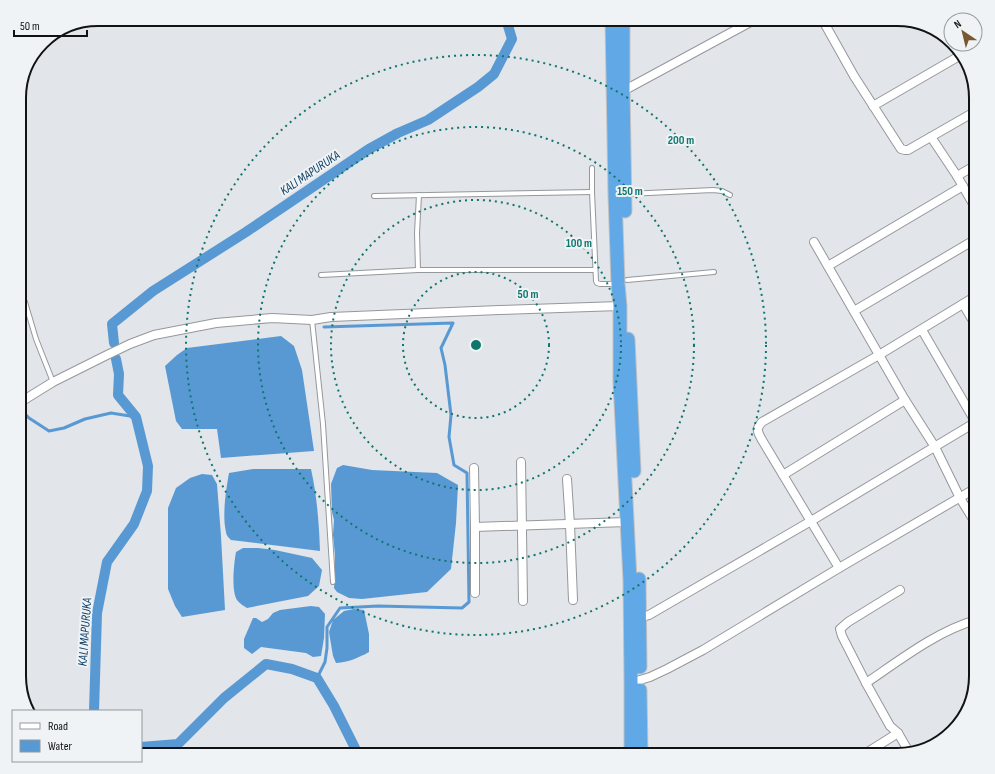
<svg xmlns="http://www.w3.org/2000/svg" width="995" height="774" font-family="'Sofia Sans Condensed',sans-serif">
  <rect width="100%" height="100%" fill="#e2e5e9"/>
  <!-- water -->
  <g fill="#5899d4">
    <path d="M281,336L294,346L302,370L314,451L221,458L217,429H182L176,421L165,366L177,355L187,348Z"/>
    <path d="M343,465L372,470L437,473L458,485L456,523L451,569L427,592L362,599L349,598L337,592L334,588L335,575V555L333,535L334,520L332,512L331,484L337,468Z"/>
    <path d="M253,469H311C317,496 319,523 320,551L231,540C229,538 226,535 226,532C222,515 226,490 229,473Z"/>
    <path d="M202,474L212,475L217,484L221,536L225,610L182,617L175,606L168,589V508L176,488L190,478Z"/>
    <path d="M243,548H258L275,550L312,558L322,570L319,586L308,596L247,608C244,606 239,603 237,600C231,590 234,563 236,552Z"/>
    <path d="M311,606L319,607L325,614L324,638L321,656L313,657L306,653L261,647L252,654L244,648V639L253,618H256L262,622L268,619L273,613L280,610Z"/>
    <path d="M354,609L364,610L369,634V652C358,658 349,662 336,663L333,656L329,632L333,620L344,611Z"/>
  </g>
  <g fill="none" stroke-linecap="round" stroke-linejoin="round">
    <!-- stream -->
    <g stroke="#5899d4" stroke-width="3">
      <path d="M22,411L29,418L49,431L64,428L85,419L111,413L136,417"/>
      <path d="M317,678L325,662L327,648V627L340,608L378,606L462,608L469,602L467,473L454,465L449,437L451,415L445,365L441,348L453,323L324,327"/>
    </g>
    <!-- canal -->
    <g stroke="#5899d4" stroke-width="10">
      <path d="M114,343L112,324L153,291L246,232L369,149L398,133L428,120L478,87L494,74L512,39L506,19"/>
      <path d="M94,711L97,613L107,562L134,524L147,491L148,466L136,417L118,395L119,374L116,359"/>
      <path d="M141,747L178,744L224,698L266,664L292,669L317,678L334,706L355,748L354,755"/>
    </g>
    <!-- service casing -->
    <g stroke="#95989b" stroke-width="6">
      <g id="service">
        <path d="M592,168V192L596,281L597,283L600,284H616"/>
        <path d="M627,194L713,190L722,191L730,195"/>
        <path d="M374,196L592,192"/>
        <path d="M418,270L417,233L419,195"/>
        <path d="M321,275L418,270H595"/>
        <path d="M627,280L714,272"/>
        <path d="M19,290L25,302L36,339L53,382"/>
        <path d="M312,320L323,424L333,582"/>
      </g>
    </g>
    <!-- minor casing -->
    <g stroke="#95989b" stroke-width="10">
      <g id="minor">
        <path d="M822,19L854,76L901,149L905,150H908L976,111"/>
        <path d="M623,91L756,19"/>
        <path d="M873,106L961,55"/>
        <path d="M931,137L957,176L976,209"/>
        <path d="M957,176L976,165"/>
        <path d="M814,242L905,400L935,447L960,498L976,524"/>
        <path d="M828,266L963,186"/>
        <path d="M963,304L976,326"/>
        <path d="M854,311L976,239"/>
        <path d="M922,330L976,423"/>
        <path d="M19,403L53,382L105,356L130,344L154,335L216,323L272,318L312,320L331,317L499,310L620,306"/>
        <path d="M521,462L523,601"/>
        <path d="M474,468L475,527V593"/>
        <path d="M783,475L905,400"/>
        <path d="M567,479L570,525L573,600"/>
        <path d="M475,527L627,522"/>
        <path d="M839,568L762,440C758,432 755,430 762,422L879,355L976,296"/>
        <path d="M900,590L848,622L840,629L842,636L866,683C900,660 937,631 976,620"/>
        <path d="M639,618L649,615L811,521L976,422"/>
        <path d="M640,680L650,677L667,669L703,650L839,568L976,488"/>
        <path d="M898,733L909,752"/>
        <path d="M863,755L898,733L890,726L866,683"/>
      </g>
    </g>
    <!-- trunk casing -->
    <g stroke="#c1c1c2" stroke-width="15">
      <g id="trunk">
        <path d="M612,19L615,194L618,284L620,306V382L630,580L631,682V755"/>
        <path d="M623,19V91L625,211"/>
        <path d="M628,339L634,471"/>
        <path d="M639,579L640,667"/>
        <path d="M640,690L641,755"/>
      </g>
    </g>
    <!-- service -->
    <use href="#service" stroke="#fff" stroke-width="4"/>
    <!-- minor -->
    <use href="#minor" stroke="#fff" stroke-width="8"/>
    <!-- trunk -->
    <use href="#trunk" stroke="#60a8e6" stroke-width="13"/>
  </g>
  <!-- distance rings -->
  <g fill="none" stroke="#0f766e" stroke-width="2" stroke-dasharray="2 4">
    <circle cx="476" cy="345" r="73"/>
    <circle cx="476" cy="345" r="145"/>
    <circle cx="476" cy="345" r="218"/>
    <circle cx="476" cy="345" r="290"/>
  </g>
  <g text-anchor="middle" dominant-baseline="central" stroke-width="4" stroke-linejoin="round" paint-order="stroke">
    <!-- water labels -->
    <g font-size="13" font-style="italic" fill="#0c3d64" stroke="#eff3f6">
      <text transform="translate(310 173) rotate(-34)">KALI MAPURUKA</text>
      <text transform="translate(85 632) rotate(-86)">KALI MAPURUKA</text>
    </g>
  </g>
  <!-- crop -->
  <path d="M0 0H995V774H0ZM98 26H897A72 72 0 0 1 969 98V676A72 72 0 0 1 897 748H98A72 72 0 0 1 26 676V98A72 72 0 0 1 98 26Z" fill="#eff3f6" fill-rule="evenodd"/>
  <path fill="none" stroke="#111213" stroke-width="2" d="M98 26H897A72 72 0 0 1 969 98V676A72 72 0 0 1 897 748H98A72 72 0 0 1 26 676V98A72 72 0 0 1 98 26Z"/>
  <circle cx="476" cy="345" r="6" fill="#0f766e" stroke="#eff3f6" stroke-width="2"/>
  <g font-size="12" text-anchor="middle" font-weight="bold" fill="#0f766e" stroke="#eff3f6" stroke-width="4" stroke-linejoin="round" paint-order="stroke">
    <text x="681" y="144">200 m</text>
    <text x="630" y="195">150 m</text>
    <text x="579" y="247">100 m</text>
    <text x="528" y="298">50 m</text>
  </g>
  <!-- legend -->
  <rect x="12" y="710" width="130" height="52" fill="#eff3f6" stroke="#96999b"/>
  <rect x="20" y="723" width="20" height="6" fill="#ffffff" stroke="#96999b"/>
  <text x="48" y="730" font-size="12" fill="#111213">Road</text>
  <rect x="20" y="740" width="20" height="12" fill="#5899d4" stroke="#96999b"/>
  <text x="48" y="750" font-size="12" fill="#111213">Water</text>
  <!-- north arrow -->
  <g transform="translate(963 32) rotate(325)"><circle r="19" fill="#eff3f6" stroke="#96999b"/>
  <path d="M0-3L7 15L0 10L-7 15Z" fill="#7a582f"/>
  <text y="-6" font-size="11" font-weight="bold" text-anchor="middle" fill="#111213">N</text>
  </g>
  <!-- scale -->
  <path d="M14 30v6h73v-6" fill="none" stroke="#111213" stroke-width="2"/>
  <text x="20" y="30" font-size="12" fill="#111213" stroke="#eff3f6" stroke-width="3" paint-order="stroke">50 m</text>
</svg>
